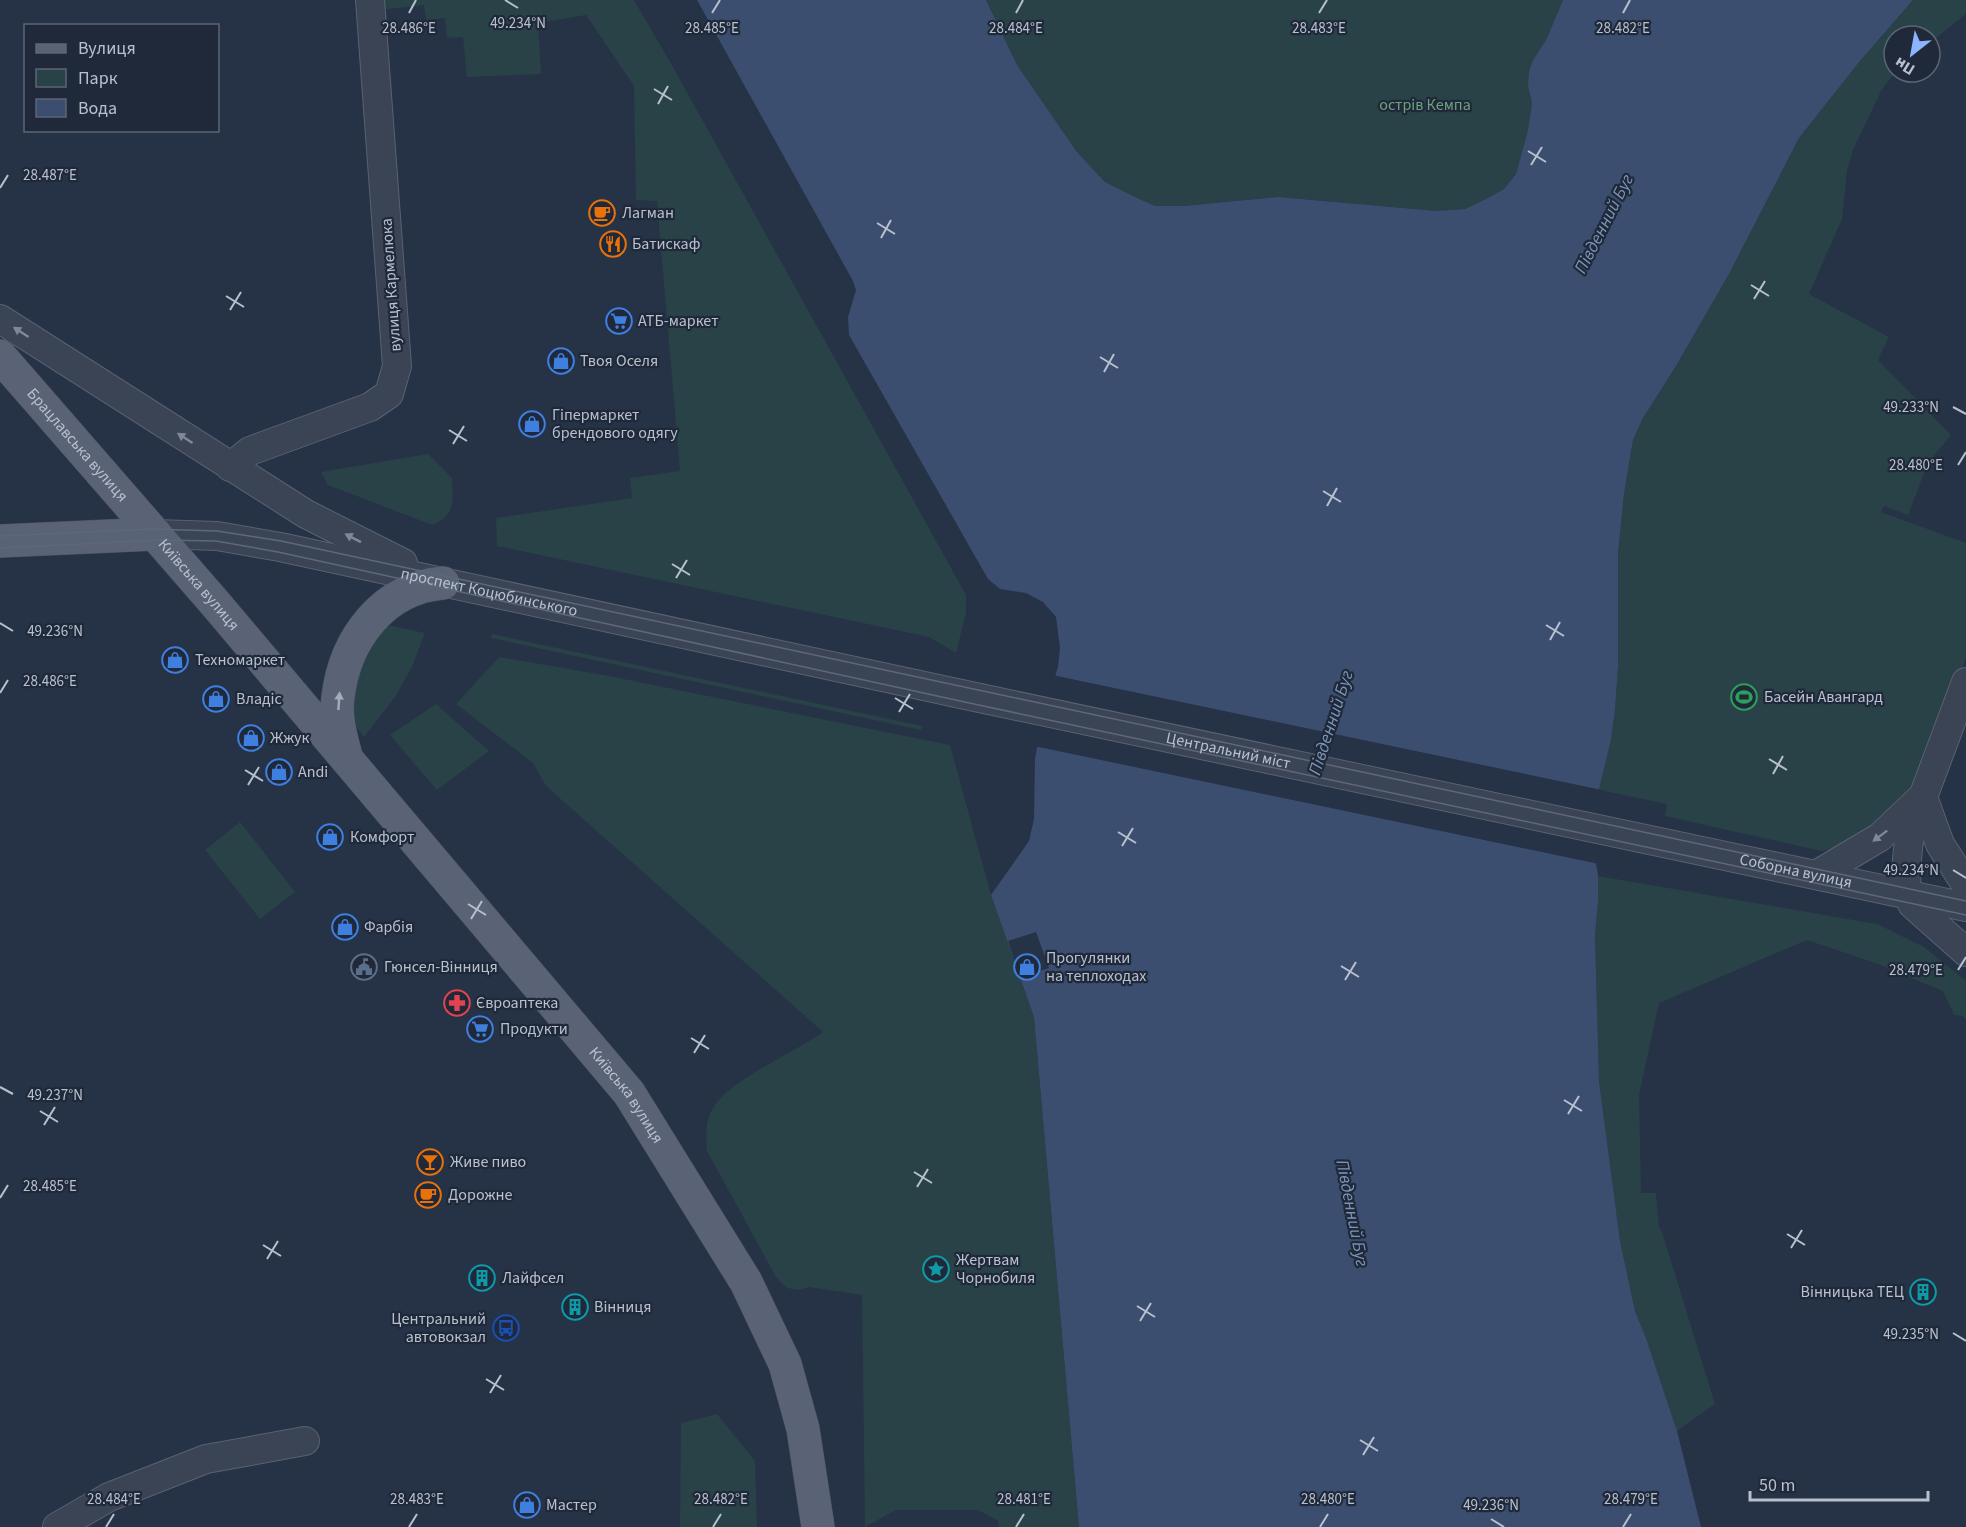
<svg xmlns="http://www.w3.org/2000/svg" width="1966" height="1527" font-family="'Source Sans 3',sans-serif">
  <rect width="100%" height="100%" fill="#263246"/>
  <!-- green -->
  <g fill="#284247">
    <path d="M379,0H634L673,67L966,595V613L956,653L929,637L497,546L496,518L632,498L630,478L680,471L657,201L636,200L634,86L586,15L538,23L541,74L467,77L463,37L447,38L445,18L426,20L424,5L381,10Z"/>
    <path d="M986,0H1563L1546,40L1533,60L1528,86L1532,103L1528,130L1516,174L1504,189L1488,198L1465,209L1437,211L1278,197L1184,206H1155L1135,197L1105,182L1077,152L1017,65Z"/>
    <path d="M1913,0H1966V14L1930,43V36H1894L1895,72L1881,91L1853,150L1847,171L1842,219L1809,294L1889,337L1878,360L1951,435L1928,463L1908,515L1884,506L1881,512L1966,543V658L1914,798L1843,848L1821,851L1665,816L1667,804L1599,790L1611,740L1615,709L1618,667V554L1624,494L1633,440L1643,418L1676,366L1729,274L1799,138L1860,61Z"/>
    <path d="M428,454L452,478C453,501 456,515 432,525L328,485L321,472Z"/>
    <path d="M383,624L425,633L411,669L395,697L364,737C360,731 353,724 352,717C346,691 372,647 383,624Z"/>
    <path d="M492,634L922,726L921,730L491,638Z"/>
    <path d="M499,657L604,675L950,745L991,895L1034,1017L1079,1527H999L998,1521L978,1510H896L865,1527L862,1295L809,1287L798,1290L787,1288L776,1277L707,1151C706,1138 705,1126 710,1114C723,1081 794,1054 823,1032L546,786L533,763L456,704Z"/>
    <path d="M436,704L489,751L437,790L390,735Z"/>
    <path d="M240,822L295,892L260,919L205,850Z"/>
    <path d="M1598,876L1877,924L1924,947L1966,981V1020L1963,1016L1954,1015L1943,991L1875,963L1807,940L1659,1003L1639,1095L1641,1193H1656L1659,1227L1662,1232L1715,1404L1677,1431L1646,1338L1635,1311L1620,1241L1599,1081L1595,936L1598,901Z"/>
    <path d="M717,1414L755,1461L757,1527H680L681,1423Z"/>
  </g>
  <!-- water -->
  <path fill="#3b4e6f" d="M697,0H986L1017,65L1077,152L1105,182L1135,197L1155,206H1184L1278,197L1437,211L1465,209L1488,198L1504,189L1516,174L1528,130L1532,103L1528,86L1529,72L1533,60L1546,40L1563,0H1913L1860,61L1799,138L1729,274L1676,366L1643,418L1633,440L1624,494L1618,554V667L1615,709L1611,740L1590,827L1598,876V901L1595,936L1599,1081L1620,1241L1628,1278L1635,1311L1646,1338L1677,1431L1701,1527H1079L1034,1017L991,895L1029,841L1034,819L1035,759L1044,711L1058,667L1060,648L1056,617L1043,602L1026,593L1000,589L988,579L849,335L848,317L856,290L853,281Z"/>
  <!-- pier -->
  <g fill="#263246">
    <path d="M1052,675L1602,790L1593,827L1599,864L1034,746L1041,710Z"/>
    <path d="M1036,932L1049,968L1020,977L1008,941Z"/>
  </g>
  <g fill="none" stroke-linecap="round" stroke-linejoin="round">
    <!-- minor casing -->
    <g stroke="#596272" stroke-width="30">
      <g id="minor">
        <path d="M0,319L306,514L403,563"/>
        <path d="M230,467L250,451L370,407L389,394L397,366L370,0"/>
        <path id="s1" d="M155,534L217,536L280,547L975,697L1966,907"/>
        <path d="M1966,682L1923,797L1909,840L1907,859L1906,889L1912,904L1966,952"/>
        <path d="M1923,797L1940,844L1966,885"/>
        <path d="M1816,875L1880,837L1921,798"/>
        <path d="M57,1527L109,1497L206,1459L305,1441"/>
      </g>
    </g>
    <!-- major casing -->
    <g stroke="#444d5e" stroke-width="34">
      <g id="major">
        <path id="s2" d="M0,356L214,602L629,1093L746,1282L785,1364L803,1429L818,1527"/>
        <path d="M0,541L155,534"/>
        <path d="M346,756C341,737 335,717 338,697C345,639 383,588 443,583"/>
      </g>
    </g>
    <!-- minor -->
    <use href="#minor" stroke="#3b4455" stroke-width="28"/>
    <!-- major -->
    <use href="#major" stroke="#596375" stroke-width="33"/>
    <!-- tram -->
    <g stroke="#5c687c" stroke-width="1.5">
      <path d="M0,536L151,529L217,531L281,541L1966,901"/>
      <path d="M0,548L161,540L216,541L278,552L974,704L1966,915"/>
    </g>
  </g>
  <!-- one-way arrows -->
  <defs><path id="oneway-solid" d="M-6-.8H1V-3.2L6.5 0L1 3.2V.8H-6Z" transform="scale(1.5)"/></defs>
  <g fill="#808898">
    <use href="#oneway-solid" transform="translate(21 332) rotate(-147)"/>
    <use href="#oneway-solid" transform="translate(185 438) rotate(-147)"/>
    <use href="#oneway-solid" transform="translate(353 538) rotate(-153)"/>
    <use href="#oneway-solid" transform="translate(1880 836) rotate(143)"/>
  </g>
  <use fill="#a5adbc" href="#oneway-solid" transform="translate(339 701) rotate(-86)"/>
  <!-- ticks -->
  <path fill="none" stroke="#b8c0ce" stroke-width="2" d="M505,0L518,8M409,13L416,0M712,13L720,0M1016,13L1023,0M1319,13L1327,0M1623,13L1630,0M654,89L672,100M658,104L668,86M1528,151L1546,162M1531,165L1542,147M0,188L8,175M877,223L895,234M881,238L891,220M1751,285L1769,296M226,296L244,307M1754,299L1765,281M230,310L241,292M1100,357L1118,368M1104,372L1114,354M1953,407L1966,414M449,430L467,441M453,444L464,426M1958,465L1966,452M1323,491L1341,502M1327,506L1337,488M672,564L690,575M676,578L687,560M0,623L13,631M1546,625L1564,636M1550,640L1560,622M0,693L8,680M895,698L913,709M899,712L910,694M1769,759L1787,770M245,770L263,781M1773,774L1783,756M248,785L259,767M1118,832L1136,843M1122,846L1133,828M1953,870L1966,878M468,904L486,915M471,919L482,901M1341,966L1359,977M1958,970L1966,957M1345,980L1356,962M691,1038L709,1049M694,1053L705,1035M0,1087L13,1094M1564,1100L1582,1111M40,1111L58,1122M1568,1114L1579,1096M44,1125L55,1107M914,1172L932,1183M917,1187L928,1169M0,1198L8,1185M1787,1234L1805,1245M263,1245L281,1256M1791,1248L1802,1230M267,1259L278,1241M1137,1306L1155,1317M1140,1321L1151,1303M1953,1333L1966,1341M486,1379L504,1390M490,1393L501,1375M1360,1440L1378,1451M1363,1455L1374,1437M1491,1519L1504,1527M106,1527L114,1514M409,1527L417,1514M713,1527L721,1514M1016,1527L1024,1514M1320,1527L1328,1514M1623,1527L1631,1514"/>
  <!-- icons -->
  <defs>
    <g id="cafe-ring" transform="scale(1.35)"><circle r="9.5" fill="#1f293a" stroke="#e8710a" stroke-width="1.5"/><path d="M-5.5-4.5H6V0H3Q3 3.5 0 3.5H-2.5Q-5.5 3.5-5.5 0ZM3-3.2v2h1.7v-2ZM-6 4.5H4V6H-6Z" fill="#e8710a"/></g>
    <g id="restaurant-ring" transform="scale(1.35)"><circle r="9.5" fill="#1f293a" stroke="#e8710a" stroke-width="1.5"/><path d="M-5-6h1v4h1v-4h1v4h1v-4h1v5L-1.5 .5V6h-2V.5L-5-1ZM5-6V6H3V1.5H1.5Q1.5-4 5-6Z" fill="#e8710a"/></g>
    <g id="supermarket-ring" transform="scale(1.35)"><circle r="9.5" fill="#1f293a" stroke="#3f7fe0" stroke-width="1.5"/><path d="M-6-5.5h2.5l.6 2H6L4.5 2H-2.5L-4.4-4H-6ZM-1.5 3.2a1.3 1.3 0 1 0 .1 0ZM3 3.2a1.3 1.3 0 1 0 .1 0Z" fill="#3f7fe0"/></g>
    <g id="shop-ring" transform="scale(1.35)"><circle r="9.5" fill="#1f293a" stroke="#3f7fe0" stroke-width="1.5"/><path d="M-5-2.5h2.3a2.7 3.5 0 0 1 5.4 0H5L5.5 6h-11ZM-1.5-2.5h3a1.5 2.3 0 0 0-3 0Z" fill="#3f7fe0"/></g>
    <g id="stadium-ring" transform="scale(1.35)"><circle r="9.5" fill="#1f293a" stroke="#2e9e5b" stroke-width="1.5"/><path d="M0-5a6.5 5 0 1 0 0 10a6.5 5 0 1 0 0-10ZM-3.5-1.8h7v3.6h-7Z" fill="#2e9e5b"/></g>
    <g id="civic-ring" transform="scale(1.35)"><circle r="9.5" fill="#1f293a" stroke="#5c6f8a" stroke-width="1.5"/><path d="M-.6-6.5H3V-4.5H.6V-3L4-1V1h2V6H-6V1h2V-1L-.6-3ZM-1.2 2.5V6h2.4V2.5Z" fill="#5c6f8a"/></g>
    <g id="pharmacy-ring" transform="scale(1.35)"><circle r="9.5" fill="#1f293a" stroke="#e0444e" stroke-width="1.5"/><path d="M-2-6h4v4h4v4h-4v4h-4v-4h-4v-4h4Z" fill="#e0444e"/></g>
    <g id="bar-ring" transform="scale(1.35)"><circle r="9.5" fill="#1f293a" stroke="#e8710a" stroke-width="1.5"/><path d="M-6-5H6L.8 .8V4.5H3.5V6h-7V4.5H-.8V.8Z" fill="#e8710a"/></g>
    <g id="sight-ring" transform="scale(1.35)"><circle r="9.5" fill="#1f293a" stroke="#0f9aa8" stroke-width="1.5"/><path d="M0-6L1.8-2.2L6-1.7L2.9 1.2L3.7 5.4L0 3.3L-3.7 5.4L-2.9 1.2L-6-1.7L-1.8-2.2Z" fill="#0f9aa8"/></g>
    <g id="building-ring" transform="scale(1.35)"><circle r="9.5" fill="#1f293a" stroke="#0f9aa8" stroke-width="1.5"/><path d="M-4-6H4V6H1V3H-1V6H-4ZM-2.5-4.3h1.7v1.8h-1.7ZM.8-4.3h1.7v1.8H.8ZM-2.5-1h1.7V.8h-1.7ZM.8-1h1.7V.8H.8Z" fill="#0f9aa8"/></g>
    <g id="bus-ring" transform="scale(1.35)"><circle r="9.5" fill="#1f293a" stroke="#1a4fb4" stroke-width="1.5"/><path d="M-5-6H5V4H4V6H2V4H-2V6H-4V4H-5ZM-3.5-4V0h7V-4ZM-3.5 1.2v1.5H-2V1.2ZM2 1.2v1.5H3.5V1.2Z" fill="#1a4fb4"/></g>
  </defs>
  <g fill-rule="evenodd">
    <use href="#cafe-ring" x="602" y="213"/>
    <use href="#restaurant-ring" x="613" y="244"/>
    <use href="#supermarket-ring" x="619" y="321"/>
    <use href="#shop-ring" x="561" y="361"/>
    <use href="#shop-ring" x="532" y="424"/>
    <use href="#shop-ring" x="175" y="660"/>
    <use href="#stadium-ring" x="1744" y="697"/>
    <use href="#shop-ring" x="216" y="699"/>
    <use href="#shop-ring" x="251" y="738"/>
    <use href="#shop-ring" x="279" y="772"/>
    <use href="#shop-ring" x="330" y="837"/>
    <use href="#shop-ring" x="345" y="927"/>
    <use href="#civic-ring" x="364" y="967"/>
    <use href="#shop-ring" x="1027" y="967"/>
    <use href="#pharmacy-ring" x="457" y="1003"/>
    <use href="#supermarket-ring" x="480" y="1029"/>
    <use href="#bar-ring" x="430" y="1162"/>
    <use href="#cafe-ring" x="428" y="1195"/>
    <use href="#sight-ring" x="936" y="1269"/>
    <use href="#building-ring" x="482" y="1278"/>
    <use href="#building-ring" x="1923" y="1292"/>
    <use href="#building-ring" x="575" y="1307"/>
    <use href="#bus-ring" x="506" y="1328"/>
    <use href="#shop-ring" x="527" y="1505"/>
  </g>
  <g text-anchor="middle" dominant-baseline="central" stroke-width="4.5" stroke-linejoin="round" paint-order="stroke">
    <!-- park labels -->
    <g font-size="16" fill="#6ea17c" stroke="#1f293a">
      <text x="1425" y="105">острів Кемпа</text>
    </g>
    <!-- poi labels -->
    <g font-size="16" fill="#b8c0ce" stroke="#1f293a" text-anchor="start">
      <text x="622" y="213">Лагман</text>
      <text x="632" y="244">Батискаф</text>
      <text x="638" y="321">АТБ-маркет</text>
      <text x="580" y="361">Твоя Оселя</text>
      <text x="552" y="415">Гіпермаркет<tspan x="552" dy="18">брендового одягу</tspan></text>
      <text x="195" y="660">Техномаркет</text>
      <text x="1764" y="697">Басейн Авангард</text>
      <text x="236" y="699">Владіс</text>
      <text x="270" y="738">Жжук</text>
      <text x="298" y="772">Andi</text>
      <text x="350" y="837">Комфорт</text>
      <text x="364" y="927">Фарбія</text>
      <text x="1046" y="958">Прогулянки<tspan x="1046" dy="18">на теплоходах</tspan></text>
      <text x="384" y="967">Гюнсел-Вінниця</text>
      <text x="476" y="1003">Євроаптека</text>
      <text x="500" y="1029">Продукти</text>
      <text x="450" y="1162">Живе пиво</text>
      <text x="448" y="1195">Дорожне</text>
      <text x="956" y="1260">Жертвам<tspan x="956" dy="18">Чорнобиля</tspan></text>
      <text x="502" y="1278">Лайфсел</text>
      <text x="1904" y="1292" text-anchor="end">Вінницька ТЕЦ</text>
      <text x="594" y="1307">Вінниця</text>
      <text x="486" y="1319" text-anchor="end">Центральний<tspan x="486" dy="18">автовокзал</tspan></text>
      <text x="546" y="1505">Мастер</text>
    </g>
    <!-- street labels -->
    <g font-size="16" fill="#b8c0ce" stroke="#1f293a">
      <text transform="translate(391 285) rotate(-94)">вулиця Кармелюка</text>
      <text stroke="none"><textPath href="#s2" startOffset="118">Брацлавська вулиця</textPath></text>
      <text stroke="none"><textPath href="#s2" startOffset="303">Київська вулиця</textPath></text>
      <text stroke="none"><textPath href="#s1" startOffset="340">проспект Коцюбинського</textPath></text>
      <text stroke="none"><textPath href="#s1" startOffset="1096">Центральний міст</textPath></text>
      <text stroke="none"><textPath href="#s1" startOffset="1676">Соборна вулиця</textPath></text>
      <text stroke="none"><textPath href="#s2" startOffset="969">Київська вулиця</textPath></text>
    </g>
    <!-- water labels -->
    <g font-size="18" font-style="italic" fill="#7e94b7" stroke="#1f293a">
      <text transform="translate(1604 224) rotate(-63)">Південний Буг</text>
      <text transform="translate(1331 723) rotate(-72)">Південний Буг</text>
      <text transform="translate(1352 1213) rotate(79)">Південний Буг</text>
    </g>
  </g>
  <g font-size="15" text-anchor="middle" fill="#b8c0ce" stroke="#1f293a" stroke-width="4.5" stroke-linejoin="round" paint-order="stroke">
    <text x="518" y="28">49.234°N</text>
    <text x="409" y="33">28.486°E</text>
    <text x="712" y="33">28.485°E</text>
    <text x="1016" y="33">28.484°E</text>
    <text x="1319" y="33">28.483°E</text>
    <text x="1623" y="33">28.482°E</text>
    <text x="50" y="180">28.487°E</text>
    <text x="1911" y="412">49.233°N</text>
    <text x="1916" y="470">28.480°E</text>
    <text x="55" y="636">49.236°N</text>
    <text x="50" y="686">28.486°E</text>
    <text x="1911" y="875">49.234°N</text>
    <text x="1916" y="975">28.479°E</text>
    <text x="55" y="1100">49.237°N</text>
    <text x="50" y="1191">28.485°E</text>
    <text x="1911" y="1339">49.235°N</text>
    <text x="114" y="1504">28.484°E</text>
    <text x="417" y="1504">28.483°E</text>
    <text x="721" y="1504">28.482°E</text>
    <text x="1024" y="1504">28.481°E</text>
    <text x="1328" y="1504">28.480°E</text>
    <text x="1631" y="1504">28.479°E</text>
    <text x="1491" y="1510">49.236°N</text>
  </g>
  <!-- legend -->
  <rect x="24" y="24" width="195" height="108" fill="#1f293a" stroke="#5c6575" stroke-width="1.5"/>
  <rect x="36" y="44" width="30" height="9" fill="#596375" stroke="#5c6575" stroke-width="1.5"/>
  <text x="78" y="54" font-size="18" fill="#b8c0ce">Вулиця</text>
  <rect x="36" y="69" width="30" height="18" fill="#284247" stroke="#5c6575" stroke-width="1.5"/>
  <text x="78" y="84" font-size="18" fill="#b8c0ce">Парк</text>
  <rect x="36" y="99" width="30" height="18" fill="#3b4e6f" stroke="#5c6575" stroke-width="1.5"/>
  <text x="78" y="114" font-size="18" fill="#b8c0ce">Вода</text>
  <!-- north arrow -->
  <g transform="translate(1912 54) rotate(211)"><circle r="28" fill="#1f293a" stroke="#5c6575" stroke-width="1.5"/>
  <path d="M0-4.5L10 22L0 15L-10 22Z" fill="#8db4ff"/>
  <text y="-9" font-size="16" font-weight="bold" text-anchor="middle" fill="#b8c0ce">Пн</text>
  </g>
  <!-- scale -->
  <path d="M1750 1491v9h178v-9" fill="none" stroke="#b8c0ce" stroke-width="3"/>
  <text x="1759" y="1491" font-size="18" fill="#b8c0ce" stroke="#1f293a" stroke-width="4.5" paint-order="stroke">50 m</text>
</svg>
